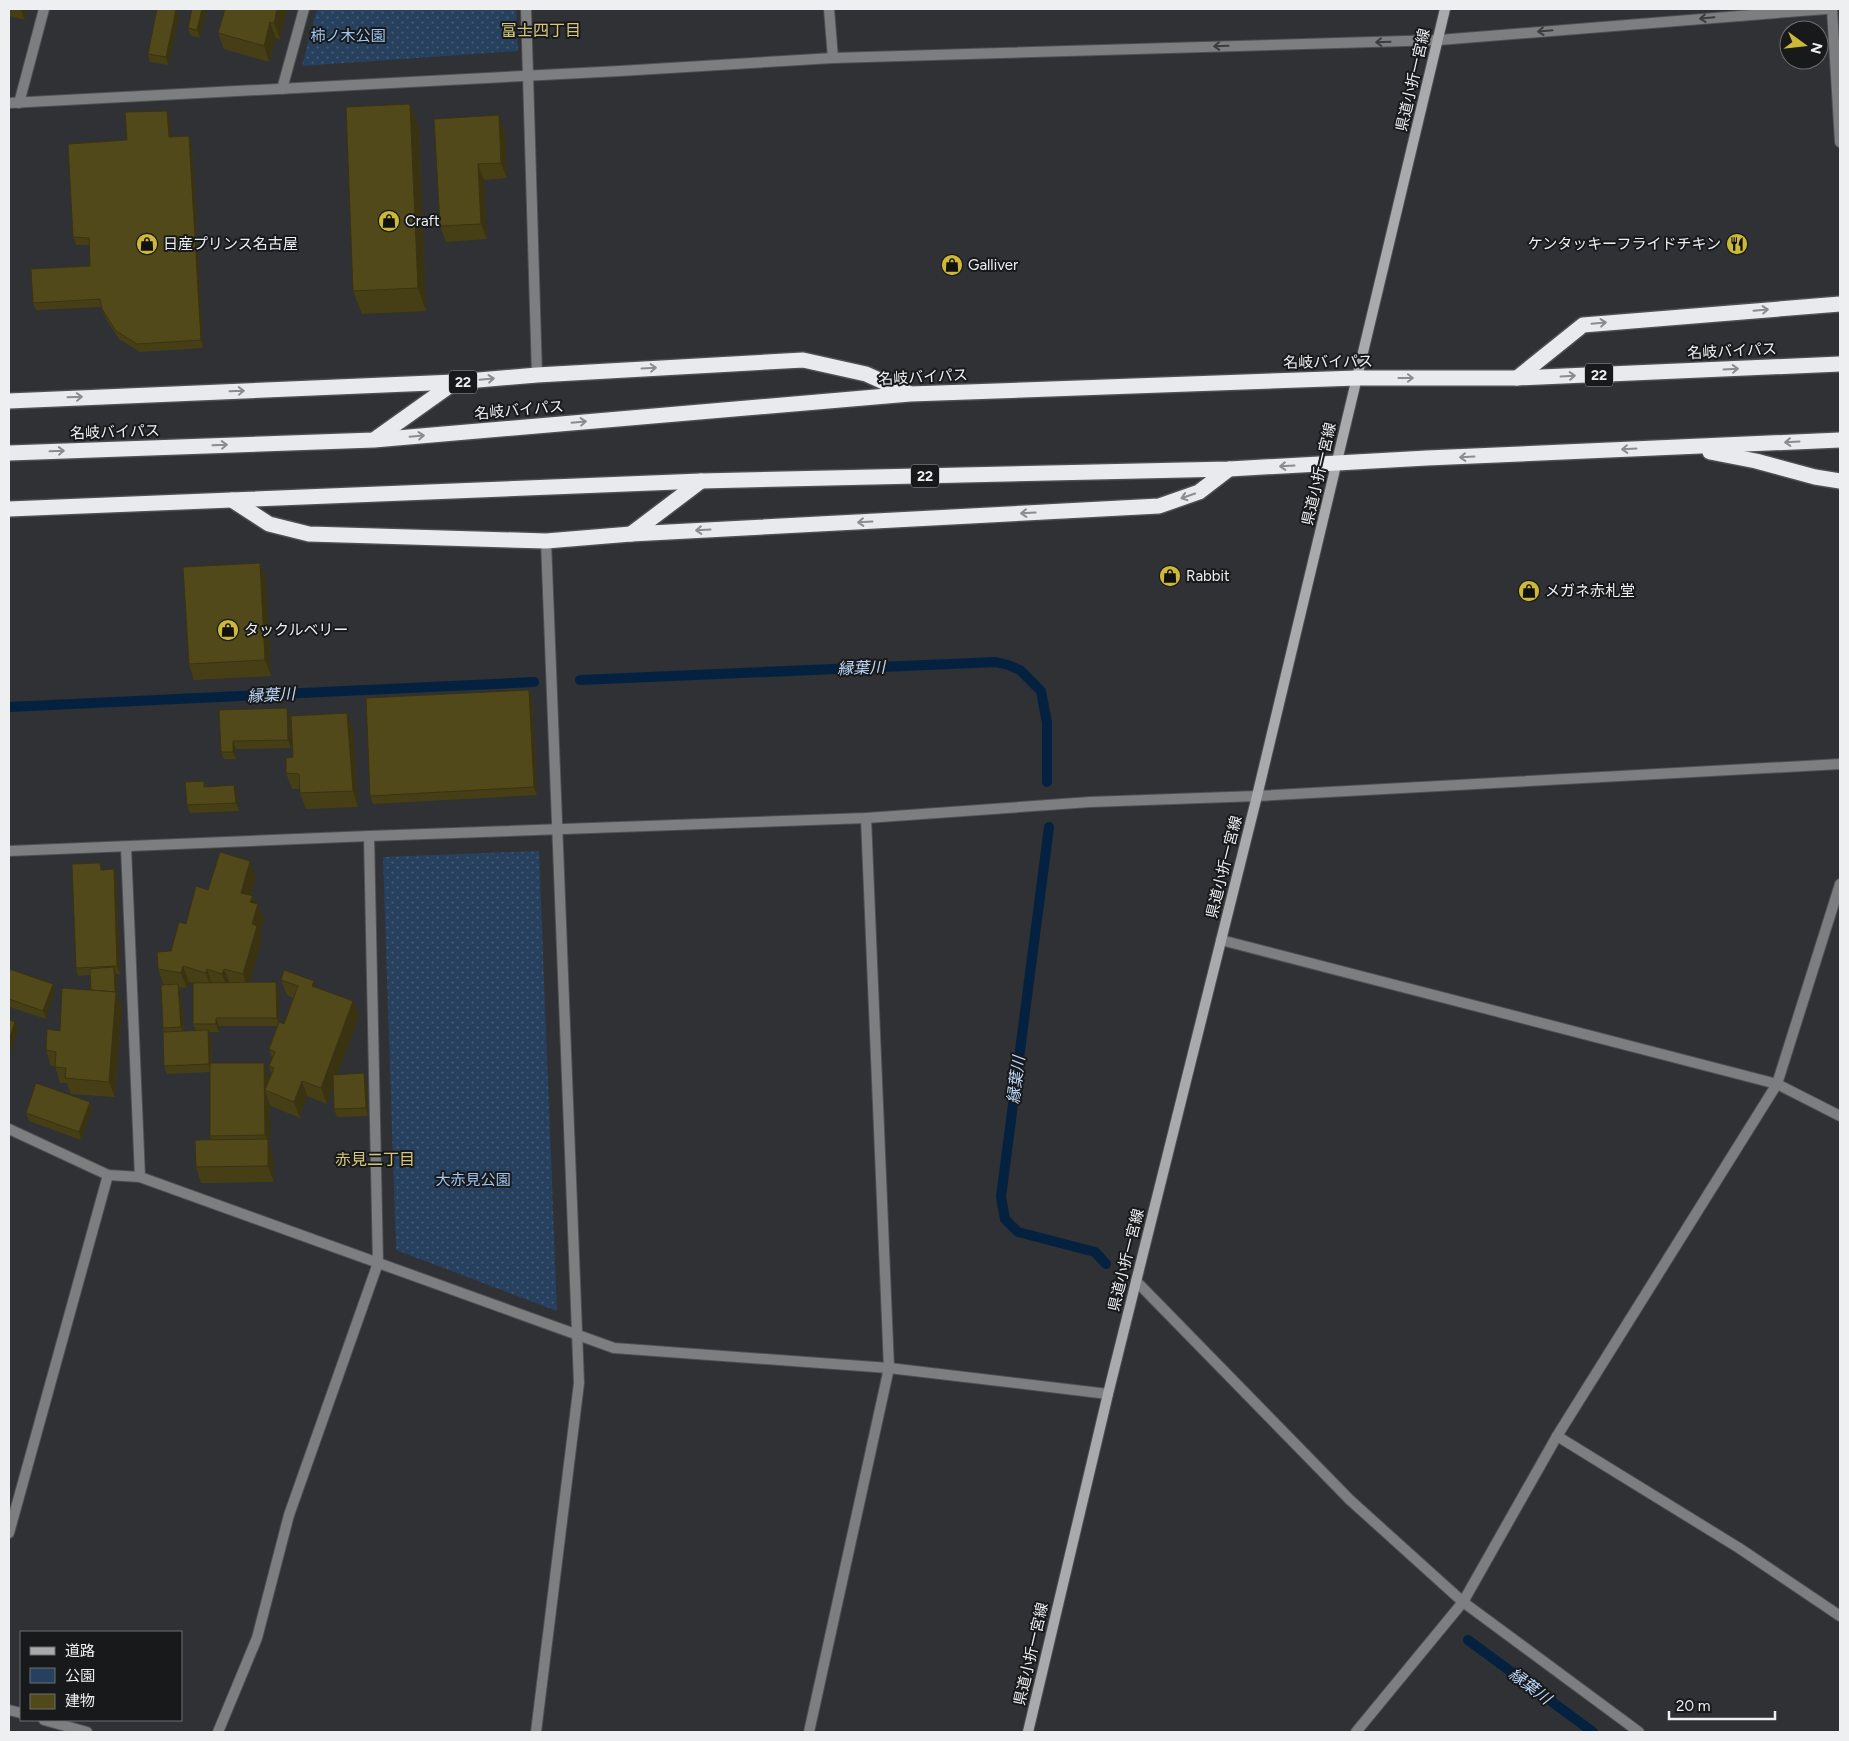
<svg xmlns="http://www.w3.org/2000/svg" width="1849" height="1741" font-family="Figtree,'Noto Sans JP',sans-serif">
  <defs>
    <pattern id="green-dots" width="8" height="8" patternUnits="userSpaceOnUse" patternTransform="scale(1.25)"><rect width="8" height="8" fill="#26405e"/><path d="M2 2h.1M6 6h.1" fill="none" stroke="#465c75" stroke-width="1.8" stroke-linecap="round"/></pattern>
  </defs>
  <rect width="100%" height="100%" fill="#2f3134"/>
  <!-- green -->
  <g fill="url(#green-dots)">
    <path d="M317,9H516L518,51L302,66Z"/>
    <path d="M539,851L557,1311L396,1250L383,857Z"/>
  </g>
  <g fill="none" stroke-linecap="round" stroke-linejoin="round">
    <!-- stream -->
    <g stroke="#052140" stroke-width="10">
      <path d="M580,680L996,662L1008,665L1020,670L1041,691L1047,723V782"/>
      <path d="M9,707L534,682"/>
      <path d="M1049,827L1001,1197L1005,1219L1018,1232L1095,1252L1106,1264"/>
      <path d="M1468,1640L1593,1732"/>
    </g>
    <!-- street casing -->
    <g stroke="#4d4f52" stroke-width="12">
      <g id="street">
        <path d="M526,9L537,375"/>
        <path d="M829,9L833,58"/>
        <path d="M1832,9L1840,142"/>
        <path d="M282,89L304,9"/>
        <path d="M9,103L620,71L833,58L1439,40L1826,9"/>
        <path d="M19,103L44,9"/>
        <path d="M126,847L140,1177"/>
        <path d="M9,851L369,836L866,818L1090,802L1257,796L1840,764"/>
        <path d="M1221,940L1777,1084L1840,1116"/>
        <path d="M9,1129L108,1175L140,1177L614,1348L889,1368L1108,1394"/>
        <path d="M1136,1281L1350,1500L1463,1602L1639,1732"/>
        <path d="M1557,1436L1739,1548L1840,1616"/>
        <path d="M9,1533L108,1175"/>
        <path d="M9,1710L21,1713"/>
        <path d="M44,1720L87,1732"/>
        <path d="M218,1732L257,1638L289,1515L378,1263L369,836"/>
        <path d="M536,1732L579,1383L546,541"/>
        <path d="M809,1732L889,1368L866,818"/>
        <path d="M1356,1732L1463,1602L1557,1436L1777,1084L1840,884"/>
      </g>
    </g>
    <!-- secondary casing -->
    <g stroke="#4d4f52" stroke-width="12">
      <path id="secondary" d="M1028,1732L1108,1394L1257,796L1445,9"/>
    </g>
    <!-- highway casing -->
    <g stroke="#4d4f52" stroke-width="18">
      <g id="highway">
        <path d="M1517,378L1583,325L1840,304"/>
        <path d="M9,401L455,382L537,375L803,360L866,374L908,393"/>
        <path d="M375,439L455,382"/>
        <path d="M1710,452L1756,461L1815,477L1840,481"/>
        <path d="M9,453L374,440L910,394L1357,378H1517L1840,364"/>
        <path d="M232,500L269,524L309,534L546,541L631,534L1159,506L1199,492L1229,469"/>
        <path d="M9,509L701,481L1229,469L1427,458L1840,440"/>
        <path d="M631,534L701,481"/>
      </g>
    </g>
    <!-- street -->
    <use href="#street" stroke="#7d7e80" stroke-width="10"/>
    <!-- secondary -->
    <use href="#secondary" stroke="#a8aaac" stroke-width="10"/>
    <!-- highway -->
    <use href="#highway" stroke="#e8eaee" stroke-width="15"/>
  </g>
  <!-- wall -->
  <g fill="#463f16" fill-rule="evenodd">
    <path d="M9,9H27L25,20L9,16Z"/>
    <path d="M225,9H287L280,39L276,38L269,62L224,49L218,33Z"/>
    <path d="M176,10L179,18L168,65L150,62L148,54Z"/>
    <path d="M206,13L200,38L190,35L188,28Z"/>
    <path d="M410,104L419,127L426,311L362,314L353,291Z"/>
    <path d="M167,111L170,119L171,137L192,144L203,348L140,352L119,339L105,317L101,307L36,310L33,303L90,266L89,245H76L73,237L127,140Z"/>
    <path d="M434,119L505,131L507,178L484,180L487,239L446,242L440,226Z"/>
    <path d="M266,578L271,676L194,680L189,664Z"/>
    <path d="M529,690L532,698L537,795L373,804L370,796Z"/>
    <path d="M219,710L290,716L291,748L236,749V759H224L221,752Z"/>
    <path d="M353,728L358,807L306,809L300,793V789H292L286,773Z"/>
    <path d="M204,781L206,786L237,793L239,811L190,813L187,805Z"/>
    <path d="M100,863L102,870L114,869L116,877L120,974H117L118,997L122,1008L115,1097L71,1094L67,1083H60L55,1066H51L46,1050L91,990L90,975L78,976L76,968Z"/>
    <path d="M256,877L251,895L253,896L255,904H258L264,920L260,934L262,941L250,982H276L279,990V1022L284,1024L293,998L287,995L281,980L314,981L317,988L359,1016L337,1074L367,1081L368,1116L337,1117L334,1109L333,1086L327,1104L307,1096L300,1118L271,1106L270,1105V1146L273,1155L274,1182L201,1183L196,1167L211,1140L210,1136V1072L167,1074L164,1066V1032L163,1028L165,985L163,984L158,969L171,951L186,924L208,890ZM189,982L194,983L193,1024L196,1031H184L181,992L180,987L187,988ZM219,1026H278L269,1049L272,1058L269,1066L272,1074L270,1078L212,1063L211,1038L209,1032H219Z"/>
    <path d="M9,969L55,991L46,1019L10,1007L9,1010Z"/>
    <path d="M90,1102L92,1110L81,1140L29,1121L26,1113Z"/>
  </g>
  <!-- shaded-wall -->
  <g fill="#393312">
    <path d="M20,9H27L25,20Z"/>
    <path d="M202,9H205L206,13L200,38L197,30Z"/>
    <path d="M277,9H287L280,39L274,23Z"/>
    <path d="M176,10L179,18L168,65L166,57Z"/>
    <path d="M270,22L276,38L269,62L264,46Z"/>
    <path d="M410,104L419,127L426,311L418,288Z"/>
    <path d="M167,111L170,119L172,145L169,137Z"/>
    <path d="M499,115L505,131L507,178L501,163Z"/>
    <path d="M189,136L192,144L203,348L201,340Z"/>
    <path d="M478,164L484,180L487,239L481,224Z"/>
    <path d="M260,563L266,578L271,676L265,660Z"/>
    <path d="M529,690L532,698L537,795L534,787Z"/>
    <path d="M287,708L290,716L291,748L288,740Z"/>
    <path d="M347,713L353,728L358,807L353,791Z"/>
    <path d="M233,741L236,749V759L233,752Z"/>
    <path d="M234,785L237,793L239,811L236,803Z"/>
    <path d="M250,861L256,877L247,908L241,893Z"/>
    <path d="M114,869L116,877L120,974L117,966Z"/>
    <path d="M253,896L257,908L258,904L264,920L260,934L262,941L248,989L243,974L252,924L250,902Z"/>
    <path d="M183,966L189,982L187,988L181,973Z"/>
    <path d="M114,967L117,975L118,997L122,1008L115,1097L109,1082L115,993Z"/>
    <path d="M207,969L212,985L211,988L206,973Z"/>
    <path d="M224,969L230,984L228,990L222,974Z"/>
    <path d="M314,981L320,996L312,986Z"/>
    <path d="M276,982L279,990V1026L277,1018Z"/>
    <path d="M53,984L55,991L46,1019L43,1011Z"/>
    <path d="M178,984L181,992L184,1035L181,1027Z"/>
    <path d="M353,1001L359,1016L327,1104L321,1088Z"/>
    <path d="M216,1018L219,1026V1032L216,1024Z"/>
    <path d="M15,1022L18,1030L9,1057V1040Z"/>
    <path d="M208,1030L211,1038L212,1072L209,1064Z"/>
    <path d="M264,1063L270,1078L265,1090L270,1105V1146L273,1155L274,1182L268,1166V1144L265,1135Z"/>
    <path d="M364,1073L367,1081L368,1116L366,1108Z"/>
    <path d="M302,1081L307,1096L300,1118L294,1102Z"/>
    <path d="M90,1102L92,1110L81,1140L79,1132Z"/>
  </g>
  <!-- building -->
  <g fill="#51491a" stroke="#393312">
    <path d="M157,9H170L176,10L166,57L148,54Z"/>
    <path d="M192,9H202L197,30L188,28Z"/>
    <path d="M225,9H277L274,23L270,22L264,46L218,33Z"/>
    <path d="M410,104L418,288L353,291L346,107Z"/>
    <path d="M167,111L169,137L189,136L201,340L137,344L116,331L102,309L100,299L33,303L31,269L90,266L89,238L73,237L68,144L127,140L125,112Z"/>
    <path d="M499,115L501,163L478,164L481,224L440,226L434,119Z"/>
    <path d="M260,563L265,660L189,664L183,567Z"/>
    <path d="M529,690L534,787L370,796L366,698Z"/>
    <path d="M287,708L288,740L233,741V752H221L219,710Z"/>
    <path d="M347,713L353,791L300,793L299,774L286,773V758L293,757L291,716Z"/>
    <path d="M204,781V787L234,785L236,803L187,805L185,782Z"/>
    <path d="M220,852L250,861L241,893L253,896L250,902L258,904L252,924L257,926L243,974L224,969L222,974L207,969L206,973L183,966L181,973L158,969L157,952L171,951L179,922L186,924L196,886L208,890Z"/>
    <path d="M100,863L101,870L114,869L117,966L76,968L72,864Z"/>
    <path d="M114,967L115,992L91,990L90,969Z"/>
    <path d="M9,969L53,984L43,1011L9,999Z"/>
    <path d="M284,970L314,981L312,986L353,1001L321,1088L302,1081L294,1102L265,1090L274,1068L269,1066L275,1052L269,1049L279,1022L284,1024L298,986L281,980Z"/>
    <path d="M276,982L277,1018H216V1024H193V983Z"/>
    <path d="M178,984L181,1027L163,1028L161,985Z"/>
    <path d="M62,988L116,992L109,1082L65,1078L66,1068L55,1067L56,1052L46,1050L47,1029L60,1031Z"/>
    <path d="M9,1020L15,1022L9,1040Z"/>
    <path d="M208,1030L209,1064L164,1066L163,1032Z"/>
    <path d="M210,1063H264L265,1135L210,1136Z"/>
    <path d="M364,1073L366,1108L334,1109L333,1075Z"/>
    <path d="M36,1083L90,1102L79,1132L26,1113Z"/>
    <path d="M268,1139V1166L196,1167L195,1140Z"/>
  </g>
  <!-- one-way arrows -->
  <defs><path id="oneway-shaft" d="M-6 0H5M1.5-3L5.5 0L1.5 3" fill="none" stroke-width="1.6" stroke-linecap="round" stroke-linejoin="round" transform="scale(1.25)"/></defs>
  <g stroke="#3b3c3e">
    <use href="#oneway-shaft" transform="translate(1707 18) rotate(175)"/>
    <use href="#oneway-shaft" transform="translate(1545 31) rotate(175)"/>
    <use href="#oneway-shaft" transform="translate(1383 42) rotate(178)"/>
    <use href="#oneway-shaft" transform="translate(1221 46) rotate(178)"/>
  </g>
  <g stroke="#8a8c8f">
    <use href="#oneway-shaft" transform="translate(1761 310) rotate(-5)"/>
    <use href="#oneway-shaft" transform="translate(1599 323) rotate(-5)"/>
    <use href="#oneway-shaft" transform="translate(649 368) rotate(-3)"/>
    <use href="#oneway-shaft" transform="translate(1731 369) rotate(-3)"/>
    <use href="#oneway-shaft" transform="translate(1568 376) rotate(-3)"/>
    <use href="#oneway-shaft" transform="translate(1406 378)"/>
    <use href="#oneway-shaft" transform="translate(487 379) rotate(-5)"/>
    <use href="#oneway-shaft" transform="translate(237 391) rotate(-2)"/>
    <use href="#oneway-shaft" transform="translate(75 397) rotate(-2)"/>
    <use href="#oneway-shaft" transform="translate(579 422) rotate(-5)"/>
    <use href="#oneway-shaft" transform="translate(417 436) rotate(-5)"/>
    <use href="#oneway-shaft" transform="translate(1792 442) rotate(177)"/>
    <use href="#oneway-shaft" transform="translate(220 445) rotate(-2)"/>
    <use href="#oneway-shaft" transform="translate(1629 449) rotate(177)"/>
    <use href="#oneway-shaft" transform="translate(57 451) rotate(-2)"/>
    <use href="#oneway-shaft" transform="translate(1467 457) rotate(177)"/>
    <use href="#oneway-shaft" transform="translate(1287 466) rotate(177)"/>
    <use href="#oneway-shaft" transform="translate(1188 496) rotate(161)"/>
    <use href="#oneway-shaft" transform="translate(1028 513) rotate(177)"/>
    <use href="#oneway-shaft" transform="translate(865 522) rotate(177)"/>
    <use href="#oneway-shaft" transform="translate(703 530) rotate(177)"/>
  </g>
  <!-- icons -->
  <defs>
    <g id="shop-disc" transform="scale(1.125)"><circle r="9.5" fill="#cdb938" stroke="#18191a"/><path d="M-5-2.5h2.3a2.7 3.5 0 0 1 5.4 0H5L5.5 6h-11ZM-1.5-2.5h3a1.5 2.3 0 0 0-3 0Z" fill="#111"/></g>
    <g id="restaurant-disc" transform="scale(1.125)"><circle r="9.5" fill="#cdb938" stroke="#18191a"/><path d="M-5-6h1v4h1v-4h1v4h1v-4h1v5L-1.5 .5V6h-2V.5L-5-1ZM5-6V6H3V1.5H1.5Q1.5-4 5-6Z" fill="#111"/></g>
  </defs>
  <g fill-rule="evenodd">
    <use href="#shop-disc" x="389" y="221"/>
    <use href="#shop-disc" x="147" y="244"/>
    <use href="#restaurant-disc" x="1737" y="244"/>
    <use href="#shop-disc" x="952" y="265"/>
    <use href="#shop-disc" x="1170" y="576"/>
    <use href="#shop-disc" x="1529" y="591"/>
    <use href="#shop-disc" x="228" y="630"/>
  </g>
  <g text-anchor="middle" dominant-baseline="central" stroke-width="4" stroke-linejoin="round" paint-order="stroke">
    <!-- shield labels -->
    <g fill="#18191a" stroke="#adafb0" stroke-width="1">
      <rect x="1585" y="363.5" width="28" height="23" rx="4"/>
      <rect x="449" y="370.5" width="28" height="23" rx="4"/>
      <rect x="911" y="464.5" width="28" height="23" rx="4"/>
    </g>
    <g font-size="14" font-weight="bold" fill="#edeff0">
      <text x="1599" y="375">22</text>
      <text x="463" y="382">22</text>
      <text x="925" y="476">22</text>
    </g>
    <!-- park labels -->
    <g font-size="15" fill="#9fc6f4" stroke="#18191a">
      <text x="348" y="36">柿ノ木公園</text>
      <text x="473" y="1180">大赤見公園</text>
    </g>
    <!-- street labels -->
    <g font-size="15" fill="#edeff0" stroke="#18191a">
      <text transform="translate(1413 80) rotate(-77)">県道小折一宮線</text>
      <text transform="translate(1732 351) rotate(-3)">名岐バイパス</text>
      <text transform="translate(1328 362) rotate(-1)">名岐バイパス</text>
      <text transform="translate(923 377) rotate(-3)">名岐バイパス</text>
      <text transform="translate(519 410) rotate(-5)">名岐バイパス</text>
      <text transform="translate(115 432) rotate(-2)">名岐バイパス</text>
      <text transform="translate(1319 474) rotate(-77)">県道小折一宮線</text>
      <text transform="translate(1224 867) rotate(-76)">県道小折一宮線</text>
      <text transform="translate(1126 1260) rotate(-76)">県道小折一宮線</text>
      <text transform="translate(1031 1654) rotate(-77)">県道小折一宮線</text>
    </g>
    <!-- poi labels -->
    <g font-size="15" fill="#edeff0" stroke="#18191a" text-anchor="start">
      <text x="405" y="221">Craft</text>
      <text x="163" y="244">日産プリンス名古屋</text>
      <text x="1721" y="244" text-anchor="end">ケンタッキーフライドチキン</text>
      <text x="968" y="265">Galliver</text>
      <text x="1186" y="576">Rabbit</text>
      <text x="1545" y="591">メガネ赤札堂</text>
      <text x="244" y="630">タックルベリー</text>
    </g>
    <!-- neighbourhood labels -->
    <g font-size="16" fill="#d5c87a" stroke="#18191a">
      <text x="541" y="30">富士四丁目</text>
      <text x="375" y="1159">赤見二丁目</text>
    </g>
    <!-- water labels -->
    <g font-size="16" font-style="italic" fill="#bcd9fc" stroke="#18191a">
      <text transform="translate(861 668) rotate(-2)">縁葉川</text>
      <text transform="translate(271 695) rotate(-3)">縁葉川</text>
      <text transform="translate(1016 1080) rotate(-83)">縁葉川</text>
      <text transform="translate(1530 1686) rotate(37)">縁葉川</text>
    </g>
  </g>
  <!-- border -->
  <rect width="1849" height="1741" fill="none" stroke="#edeff0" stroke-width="20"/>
  <!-- legend -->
  <rect x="20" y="1631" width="162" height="90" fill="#18191a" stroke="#6d6f70"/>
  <rect x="30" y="1647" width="25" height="8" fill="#a8aaac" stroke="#6d6f70"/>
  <text x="65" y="1656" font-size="15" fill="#edeff0">道路</text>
  <rect x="30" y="1668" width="25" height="15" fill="#26405e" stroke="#6d6f70"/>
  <text x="65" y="1681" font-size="15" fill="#edeff0">公園</text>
  <rect x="30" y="1694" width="25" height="15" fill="#51491a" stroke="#6d6f70"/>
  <text x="65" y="1706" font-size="15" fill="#edeff0">建物</text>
  <!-- north arrow -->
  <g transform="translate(1804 45) rotate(105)"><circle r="24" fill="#18191a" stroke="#6d6f70"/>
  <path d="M0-4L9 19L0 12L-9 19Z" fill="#cdb938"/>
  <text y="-8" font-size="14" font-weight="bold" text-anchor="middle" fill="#edeff0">N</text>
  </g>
  <!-- scale -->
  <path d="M1669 1711v8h106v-8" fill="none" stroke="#edeff0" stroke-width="2.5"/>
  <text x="1676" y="1711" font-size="15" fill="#edeff0" stroke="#18191a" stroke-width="4" paint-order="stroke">20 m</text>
</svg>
